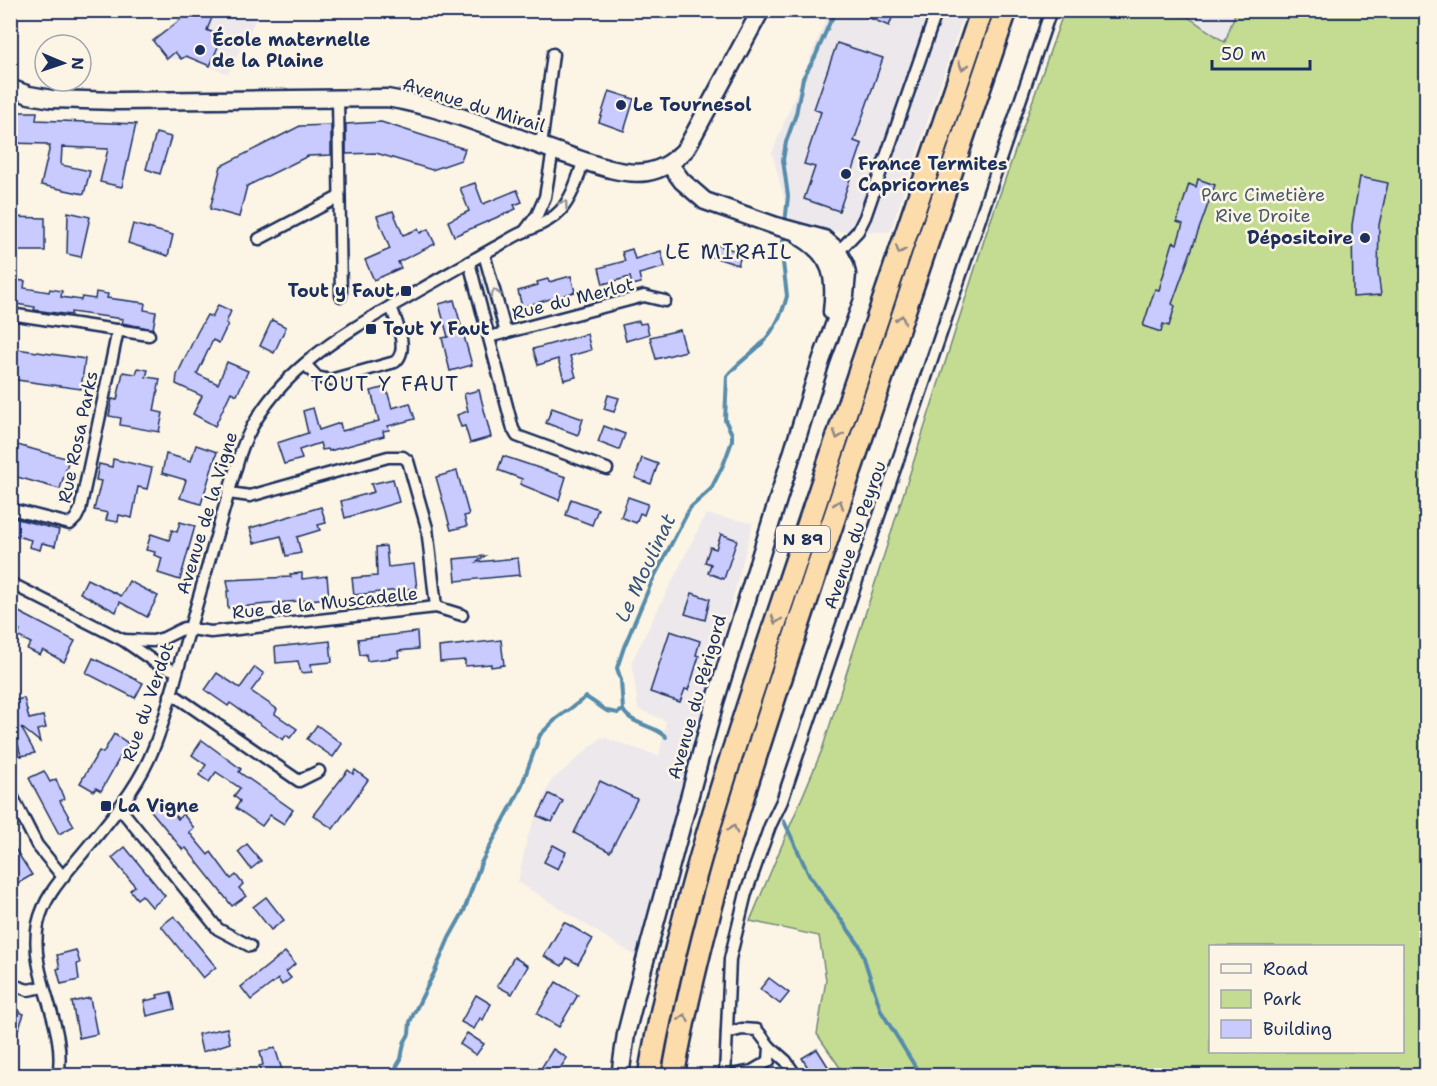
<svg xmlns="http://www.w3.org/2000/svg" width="1437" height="1086" font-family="'Shantell Sans',sans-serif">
  <rect width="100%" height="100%" fill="#fcf5e5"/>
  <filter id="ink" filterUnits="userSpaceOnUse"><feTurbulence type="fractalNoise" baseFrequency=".0167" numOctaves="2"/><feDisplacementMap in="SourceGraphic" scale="12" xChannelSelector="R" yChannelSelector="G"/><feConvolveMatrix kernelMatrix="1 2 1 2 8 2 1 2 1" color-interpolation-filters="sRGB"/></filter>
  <g filter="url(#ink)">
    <!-- built -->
    <g fill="#ede8ec">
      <path d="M184,11H260L228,74L193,59H167L153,41L180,20Z"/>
      <path d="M829,11H965L890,232L793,231L772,153Z"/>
      <path d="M1179,11H1236L1225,42Z"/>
      <path d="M706,514L753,523L637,957L518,882L527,838L551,781L602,737L659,756L666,721L638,709L632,661Z"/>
    </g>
    <!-- green -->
    <path fill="#c4dc92" stroke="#708678" stroke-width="1.5" fill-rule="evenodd" d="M1064,11H1179L1225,42L1236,11H1426V1075H845L817,1034L826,980L819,936L750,921L822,750L986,234ZM1210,946H1402V1052H1210Z"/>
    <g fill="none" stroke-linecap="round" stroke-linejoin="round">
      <!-- stream -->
      <g stroke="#578cab" stroke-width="4">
        <path d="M785,224L788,196L783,160L786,142L796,114L803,78L815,57L830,22L838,10"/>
        <path d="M623,710L621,680L617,668L624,647L652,581L690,508L711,489L724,463L732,441V434L725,420L727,376C735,366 746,358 756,349C771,336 782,316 787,296L782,254L784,231"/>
        <path d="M623,710C632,726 654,724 666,737"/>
        <path d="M784,821L809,875L860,946L881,1011L921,1076"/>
        <path d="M391,1076L401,1059L404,1043L409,1034L410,1022L414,1013L435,971L449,938L464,911L481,863L520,790L540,735L556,719L586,697L607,711L618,713L623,710"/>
      </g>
    </g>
    <!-- building -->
    <g fill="#c9cbfe" stroke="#1b2f5e" stroke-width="1.5">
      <path d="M184,10H215L207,30L222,37L210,66L186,56L181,59L175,52L167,59L153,41L180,20Z"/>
      <path d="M850,10H895L889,26Z"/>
      <path d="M837,43L883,58L854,141L862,144L839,211L804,199L815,167L804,164L821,112L814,109Z"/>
      <path d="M609,91L634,99L624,131L599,122Z"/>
      <path d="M10,112H37L36,120L136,124L122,187L100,182L108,149L62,147L61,165L90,171L84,194L41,185L50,146H47V144L10,143Z"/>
      <path d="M381,122L465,149L461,160L432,170L376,153L346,154V124Z"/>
      <path d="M331,125V155L308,156L247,186L239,217L210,209L221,166L300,126Z"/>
      <path d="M156,133L171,137L160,174L146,169Z"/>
      <path d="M1360,177L1388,183L1379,225L1378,272L1381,295L1353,297L1352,225Z"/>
      <path d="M1198,179L1215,185L1172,304L1175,306L1169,326L1163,324L1161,332L1143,326L1155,289L1159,290L1173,242L1177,244L1183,224L1177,222L1189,184L1196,187Z"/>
      <path d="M475,183L483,204L517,190L522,202L514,205L516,209L454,236L448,221L469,211L460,188Z"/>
      <path d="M393,211L403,235L418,229L420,233L428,229L435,244L398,262L401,268L374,280L365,260L390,249L377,216Z"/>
      <path d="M68,212L90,217L81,257L67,254Z"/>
      <path d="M10,217L45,218V251H10Z"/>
      <path d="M133,224L173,235L168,256L128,243Z"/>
      <path d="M717,245L742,253L738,265L713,257Z"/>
      <path d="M632,249L635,259L661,251L665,267L639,274L641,283L632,285L630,277L603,284L599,268L625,261L622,252Z"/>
      <path d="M571,276L575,292L522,307L518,291L538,285L537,282L548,279L549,282Z"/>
      <path d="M13,280L25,281L24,288L49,292L50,289L62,291L61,297L81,300L82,297L95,299L96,292L108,294L107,298L145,303L144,310L156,312L153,329L122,323L123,319L71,312V315L42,311L34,310L35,307L10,303V286Z"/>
      <path d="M454,300L472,365L450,371L442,338L448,337L439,304Z"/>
      <path d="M218,305L231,311L226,323L228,324L219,343L213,340L197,374L218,384L227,362L248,371L237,395L231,392L215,426L193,414L202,396L176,384L177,375L197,333L207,315L212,317Z"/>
      <path d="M272,320L286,327L274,353L260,346Z"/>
      <path d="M639,321L640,324L646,323L649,334L626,341L622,325Z"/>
      <path d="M680,330L686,351L656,359L650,337Z"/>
      <path d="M587,334L591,350L570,356L576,377L564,380L558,359L538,365L533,349Z"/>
      <path d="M10,348L85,359L81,389L10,379Z"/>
      <path d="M138,368L148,370L146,377L160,379L154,411L163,413L159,432L120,425L121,418L109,416L112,399L117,400L123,372L136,374Z"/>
      <path d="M386,387L392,408L410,403L415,419L388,426L389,430L383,431L384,436L329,451L328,449L322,450L320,443L299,450L302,459L284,464L277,443L308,433L303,411L313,408L319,430L340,423L342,431L379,421L371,391Z"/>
      <path d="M479,390L491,437L470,443L465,426L461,427L457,415L468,411L464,394Z"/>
      <path d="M608,395L619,398L614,412L604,409Z"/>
      <path d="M552,408L583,419L578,435L546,423Z"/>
      <path d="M604,426L625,434L619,450L598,442Z"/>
      <path d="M10,443L69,459L60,489L10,475Z"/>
      <path d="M196,445L217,452L201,504L180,498L186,480L162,473L166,454L191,461Z"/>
      <path d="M503,456L566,477L559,500L520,484L522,479L498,470Z"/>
      <path d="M642,458L658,464L651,484L635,478Z"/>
      <path d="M113,459L152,468L147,489L138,487L132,518L119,515L118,522L106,520L108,513L94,510L101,481L96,480L99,464L112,467Z"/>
      <path d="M457,471L469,515L464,516L467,526L451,530L436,477Z"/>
      <path d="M393,479L399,502L345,518L341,501L374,492L371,484Z"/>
      <path d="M628,497L648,504L644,515L640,513L636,523L621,517Z"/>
      <path d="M571,499L598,509L592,525L566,515Z"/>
      <path d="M321,507L326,523L318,525L320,530L297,537L301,553L286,556L281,536L254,543L250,528Z"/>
      <path d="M10,517L59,530L55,546L42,543L40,550L29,547L31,540L10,534Z"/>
      <path d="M180,522L195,526L180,580L158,573L162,558L154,555L155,552L146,550L151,534L169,540L172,530L177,532Z"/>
      <path d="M721,534L737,540L724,579L708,573L711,564L705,562L710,547L716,549Z"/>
      <path d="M386,546L388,567L414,564L417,588L354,595L352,578L377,576L376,547Z"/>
      <path d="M485,556L477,562L518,558L520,575L456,581L454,559Z"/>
      <path d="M302,573V579L327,576L329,598L228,608L227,591H229L227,580L291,577L290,574Z"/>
      <path d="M87,579L121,596L129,581L158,596L147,617L120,602L116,612L80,593Z"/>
      <path d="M692,593L710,599L705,620L685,614Z"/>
      <path d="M19,612L75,641L64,662L43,650L40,655L27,649L31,643L17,636L20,631L11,626Z"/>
      <path d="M670,631L700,641L696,655L699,656L692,679L688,690L685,689L680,702L650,692Z"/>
      <path d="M417,632L418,649L398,651L399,657L367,661L366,654L360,655L358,639Z"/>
      <path d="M501,640L504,665L491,667V664L465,666V660L440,662L439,647Z"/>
      <path d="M330,641L332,662L311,664L312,672L301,673L298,661L276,663L275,647Z"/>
      <path d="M93,658L143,683L135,698L86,673Z"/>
      <path d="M255,667L264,674L251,691L277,709L275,714L297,729L290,738L286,735L283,740L230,703L228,706L205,690L217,673L240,688Z"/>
      <path d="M24,698L29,719L43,716L46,728L37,730L40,742L21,727L35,753L21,756L11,717L10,702Z"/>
      <path d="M317,725L342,744L333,757L307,739Z"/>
      <path d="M114,734L128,743L101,791L96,788L94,791L80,783L99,751L103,753Z"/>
      <path d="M202,740L241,769L239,772L293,810L284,824L270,815L262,826L236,808L240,801L234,796L240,788L216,772L209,782L199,775L206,765L192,755Z"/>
      <path d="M348,770L353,774L355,770L368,780L333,829L313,815Z"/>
      <path d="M44,771L50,782L56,779L64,799L60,801L74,826L59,834L29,778Z"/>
      <path d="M600,781L637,799L610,852L574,833Z"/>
      <path d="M549,794L563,801L552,822L538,816Z"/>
      <path d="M161,797L178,819L183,814L194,828L189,832L208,855L211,852L231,879L236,875L243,884L239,888L246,896L232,906L186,848L183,850L148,807Z"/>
      <path d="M10,841L32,875L10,888Z"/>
      <path d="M247,844L261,861L251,869L238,852Z"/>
      <path d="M553,845L566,852L558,869L544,862Z"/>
      <path d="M125,847L165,896L152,907L142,895L137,899L130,890L135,886L112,858Z"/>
      <path d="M266,897L284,920L271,930L253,907Z"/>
      <path d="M174,916L216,967L203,978L161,926Z"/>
      <path d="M564,922L593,939L578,964L567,958L562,966L544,956Z"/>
      <path d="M76,950L80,963L77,964L79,980L61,984L57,969L60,968L57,955Z"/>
      <path d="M285,952L295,964L286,972L291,978L282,985L278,979L251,1000L241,987Z"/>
      <path d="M514,957L528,966L512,994L497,986Z"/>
      <path d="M769,978L789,993L780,1004L760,989Z"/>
      <path d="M556,982L578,995L559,1027L537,1014Z"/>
      <path d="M171,992L175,1009L147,1016L144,1001L158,998L157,995Z"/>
      <path d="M476,995L491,1004L483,1020L480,1018L474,1029L461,1022Z"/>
      <path d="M90,998L97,1034L79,1038L72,1002Z"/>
      <path d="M10,1008L24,1014L19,1028L10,1024Z"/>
      <path d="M227,1028L230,1043L202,1052L198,1034Z"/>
      <path d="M467,1033L484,1044L476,1055L460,1044Z"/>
      <path d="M275,1048L284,1076H261L259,1066L263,1065L260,1051Z"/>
      <path d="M553,1049L567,1058L555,1076H548L540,1070Z"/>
      <path d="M817,1049L834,1076H813L802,1058Z"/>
    </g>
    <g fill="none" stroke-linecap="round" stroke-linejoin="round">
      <!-- street casing -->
      <g stroke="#1b2f5e" stroke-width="15">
        <g id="street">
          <path d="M338,98L341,296"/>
          <path d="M541,146L553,54"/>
          <path d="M525,231L537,215L545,197L553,150"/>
          <path d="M259,239L339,197"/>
          <path d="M835,253L838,252L858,231L865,217L937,10"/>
          <path d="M484,254L506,333"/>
          <path d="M469,262L513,429L517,436L607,469"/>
          <path d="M10,314L149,335"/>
          <path d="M489,337L644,296L665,301"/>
          <path d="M305,364L317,377L330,380L395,362C410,350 396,322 391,306"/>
          <path d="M229,493L250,496L388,457H403L408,461L427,528L436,607"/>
          <path d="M10,509L70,524L76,518L80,510L118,330"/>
          <path d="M10,583L123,640L159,665L177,671"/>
          <path d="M123,640L153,641L164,638L184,628L211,632L436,607L462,615"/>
          <path d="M170,695L177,697L299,781L319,771"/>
          <path d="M10,792L37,845L63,877"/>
          <path d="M119,807L218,929L250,946"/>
          <path d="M10,984L28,990L43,987"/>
          <path d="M770,1047L786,1061L796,1076"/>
          <path d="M58,1076C68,1024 28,977 38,924C44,896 63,877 81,855C105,826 133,794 149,759C164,726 172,689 182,655C202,588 220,521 240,454C266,378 339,335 406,298C435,281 464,265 494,248C504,243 515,235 526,231C539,225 551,221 561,210C573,196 578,177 584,160"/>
          <path d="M225,1076L236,1074"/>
          <path d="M725,1076L730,959L746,893L770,826L782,801L1051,10"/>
          <path d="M726,1076L752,1071L769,1061L770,1047L757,1030L742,1029L727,1033"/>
        </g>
      </g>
      <!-- secondary casing -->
      <g stroke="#1b2f5e" stroke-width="21">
        <g id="secondary">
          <path d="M10,88L29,95L52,99L117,101L387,98C449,108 507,135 567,155C591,163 621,176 647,172C664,169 674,161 686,149L761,10"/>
          <path d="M801,237C833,256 836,277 832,312"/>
          <path d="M620,1076L626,1034L639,983L715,702L821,361L845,295L847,274L845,265L837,250L824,239L776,226L705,201L682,181L670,165"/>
        </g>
      </g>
      <!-- highway casing -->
      <g stroke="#1b2f5e" stroke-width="26">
        <g id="highway">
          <path d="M649,1076C679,906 735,742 790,579C853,389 918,200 982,10"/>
          <path d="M673,1076C704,902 762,735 817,569C880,383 943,197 1006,10"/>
        </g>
      </g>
      <!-- street -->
      <use href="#street" stroke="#fcf5e5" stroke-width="10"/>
      <!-- secondary -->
      <use href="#secondary" stroke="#fcf5e5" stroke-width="16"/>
      <!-- highway -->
      <use href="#highway" stroke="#fddcac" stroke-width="21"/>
    </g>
    <!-- one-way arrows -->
    <defs><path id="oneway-chevron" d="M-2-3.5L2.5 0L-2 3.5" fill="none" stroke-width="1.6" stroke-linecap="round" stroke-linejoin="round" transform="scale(1.5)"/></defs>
    <g stroke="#8c8685">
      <use href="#oneway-chevron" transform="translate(963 66) rotate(109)"/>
      <use href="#oneway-chevron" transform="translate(900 250) rotate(109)"/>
      <use href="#oneway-chevron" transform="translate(901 319) rotate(-71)"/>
      <use href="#oneway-chevron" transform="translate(838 435) rotate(109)"/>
      <use href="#oneway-chevron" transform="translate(839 504) rotate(-71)"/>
      <use href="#oneway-chevron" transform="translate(776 620) rotate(108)"/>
      <use href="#oneway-chevron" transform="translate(733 829) rotate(-73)"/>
      <use href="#oneway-chevron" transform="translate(684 1018) rotate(-78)"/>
    </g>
    <g stroke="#8c92a2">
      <use href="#oneway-chevron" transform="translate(564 204) rotate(-54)"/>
      <use href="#oneway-chevron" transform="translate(495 293) rotate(-105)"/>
    </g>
  </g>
  <!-- markers -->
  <g fill="#1b2f5e" stroke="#fcf5e5" stroke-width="2">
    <circle cx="200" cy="50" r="6"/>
    <circle cx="621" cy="105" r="6"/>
    <circle cx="846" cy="174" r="6"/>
    <circle cx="1365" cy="238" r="6"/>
    <rect x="400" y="285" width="12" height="12" rx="3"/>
    <rect x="365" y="323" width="12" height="12" rx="3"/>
    <rect x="100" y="800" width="12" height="12" rx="3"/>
  </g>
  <g text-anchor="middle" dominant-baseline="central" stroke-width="5" stroke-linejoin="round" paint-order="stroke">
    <!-- shield labels -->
    <rect fill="#fcf5e5" stroke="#5e6a86" stroke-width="1.5" x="776" y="526" width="54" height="26" rx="4.5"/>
    <g font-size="16" font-weight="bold" fill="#1b2f5e">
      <text x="803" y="539">N 89</text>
    </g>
    <!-- poi labels -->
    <g font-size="18" font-weight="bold" fill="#1b2f5e" stroke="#fcf5e5" text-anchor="start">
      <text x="212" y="40">École maternelle<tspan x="212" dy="21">de la Plaine</tspan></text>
      <text x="633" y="105">Le Tournesol</text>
      <text x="858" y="164">France Termites<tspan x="858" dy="21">Capricornes</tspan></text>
      <text x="1353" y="238" text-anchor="end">Dépositoire</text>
      <text x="394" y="291" text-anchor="end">Tout y Faut</text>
      <text x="383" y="329">Tout Y Faut</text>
      <text x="118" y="806">La Vigne</text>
    </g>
    <!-- street labels -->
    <g font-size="18" fill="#1b2f5e" stroke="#fcf5e5">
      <text transform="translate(474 105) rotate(17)">Avenue du Mirail</text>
      <text transform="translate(573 299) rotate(-14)">Rue du Merlot</text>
      <text transform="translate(78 437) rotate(-78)">Rue Rosa Parks</text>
      <text transform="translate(207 513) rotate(-73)">Avenue de la Vigne</text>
      <text transform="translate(855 535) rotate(-71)">Avenue du Peyrou</text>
      <text transform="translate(325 603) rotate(-6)">Rue de la Muscadelle</text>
      <text transform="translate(697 697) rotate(-74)">Avenue du Périgord</text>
      <text transform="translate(148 702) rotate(-71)">Rue du Verdot</text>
    </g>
    <!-- park labels -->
    <g font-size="18" fill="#455a6b" stroke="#fcf5e5">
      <text x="1263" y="195">Parc Cimetière<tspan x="1263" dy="21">Rive Droite</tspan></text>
    </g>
    <!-- water labels -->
    <g font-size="20" font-style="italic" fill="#34567e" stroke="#fcf5e5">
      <text transform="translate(645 568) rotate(-65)">Le Moulinat</text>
    </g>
    <!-- quarter labels -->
    <g font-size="21" letter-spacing="1.5" fill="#1b2f5e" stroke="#fcf5e5">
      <text x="729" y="252">LE MIRAIL</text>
      <text x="385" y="384">TOUT Y FAUT</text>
    </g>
  </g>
  <!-- margin -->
  <rect width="1437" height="1086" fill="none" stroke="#fcf5e5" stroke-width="36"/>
  <rect x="18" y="18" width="1401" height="1050" fill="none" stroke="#1b2f5e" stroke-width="2" filter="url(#ink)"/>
  <!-- legend -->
  <rect x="1209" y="945" width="195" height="108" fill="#fcf5e5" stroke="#a2a6af" stroke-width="1.5"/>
  <rect x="1221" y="964" width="30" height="9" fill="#fcf5e5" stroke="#a2a6af" stroke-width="1.5"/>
  <text x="1263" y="975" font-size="18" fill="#1b2f5e">Road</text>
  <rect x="1221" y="990" width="30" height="18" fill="#c4dc92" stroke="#a2a6af" stroke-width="1.5"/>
  <text x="1263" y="1005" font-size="18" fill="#1b2f5e">Park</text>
  <rect x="1221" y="1020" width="30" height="18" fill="#c9cbfe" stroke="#a2a6af" stroke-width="1.5"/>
  <text x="1263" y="1035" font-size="18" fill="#1b2f5e">Building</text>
  <!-- north arrow -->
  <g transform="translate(63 63) rotate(92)"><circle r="28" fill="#fcf5e5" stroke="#a2a6af" stroke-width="1.5"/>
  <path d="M0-4.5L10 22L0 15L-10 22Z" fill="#1b2f5e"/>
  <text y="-9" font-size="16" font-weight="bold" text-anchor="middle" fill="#1b2f5e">N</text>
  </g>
  <!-- scale -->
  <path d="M1212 60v9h98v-9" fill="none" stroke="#1b2f5e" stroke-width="3"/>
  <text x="1221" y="60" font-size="18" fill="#1b2f5e" stroke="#fcf5e5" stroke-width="4.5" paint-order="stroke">50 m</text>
</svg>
